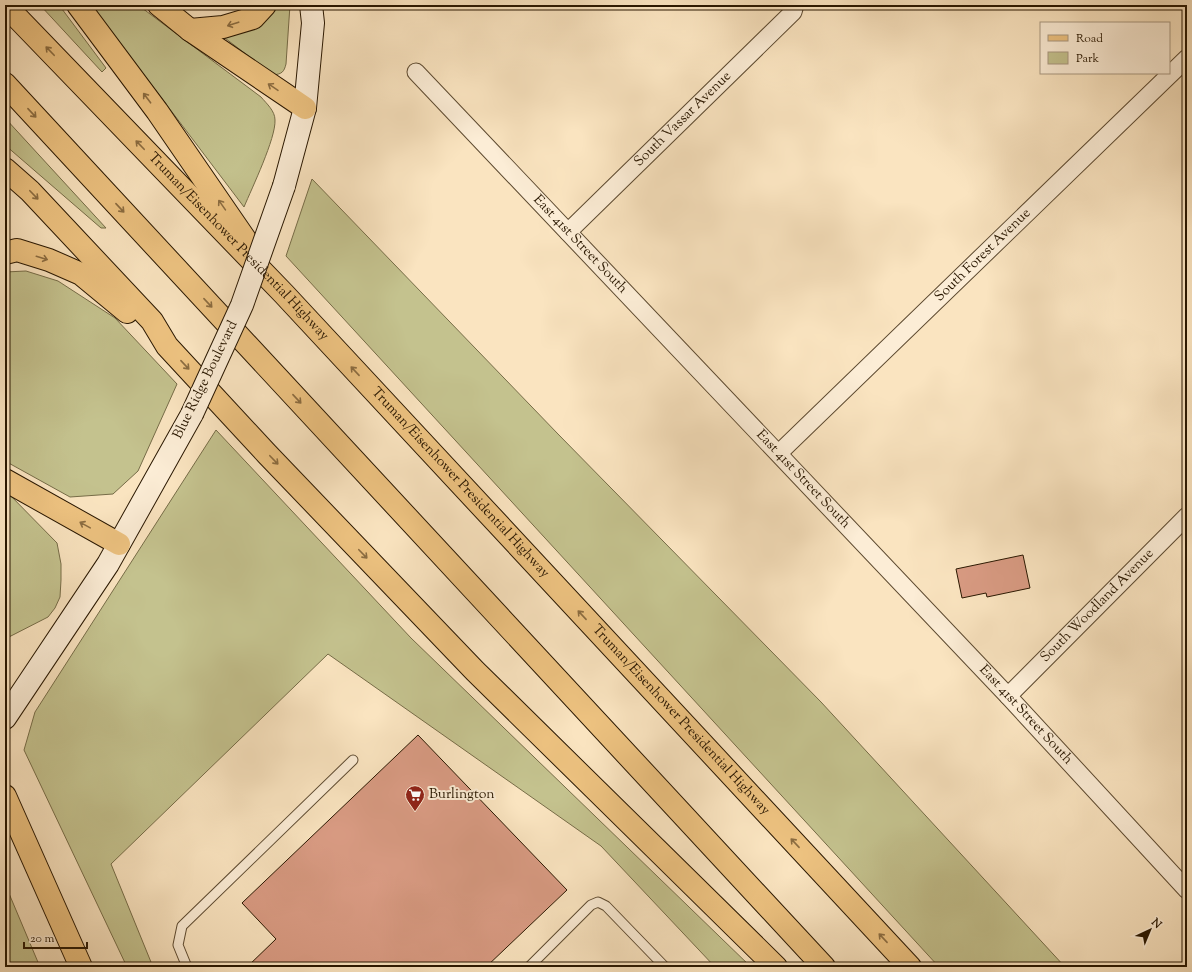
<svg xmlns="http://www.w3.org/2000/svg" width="1192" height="972" font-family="'Sorts Mill Goudy',serif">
  <rect width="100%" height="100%" fill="#fae4c0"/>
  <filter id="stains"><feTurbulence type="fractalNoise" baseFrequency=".005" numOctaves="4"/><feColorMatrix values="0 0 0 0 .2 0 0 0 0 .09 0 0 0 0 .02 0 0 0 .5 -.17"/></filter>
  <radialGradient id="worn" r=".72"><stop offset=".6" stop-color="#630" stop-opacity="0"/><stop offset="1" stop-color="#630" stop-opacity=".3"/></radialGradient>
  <!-- green -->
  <g fill="#c4c28e" stroke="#766c47">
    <path d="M40,5H59L106,68L102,72Z"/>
    <path d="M91,5H138L261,97C267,104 275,111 275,120C276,138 252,188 244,207Z"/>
    <path d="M281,5H290L286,64C284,72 282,74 273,75L221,35L265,17Z"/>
    <path d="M5,118L106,228H101L5,145Z"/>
    <path d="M312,179L558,434L821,702L1065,967H939L286,256Z"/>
    <path d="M26,271L58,281L115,318L177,384L138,471L113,494L70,497L5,461V272Z"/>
    <path d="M216,430L411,638L751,967H715L601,846L328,654L111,864L153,967H127L24,750L35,712Z"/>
    <path d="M5,490L57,543L61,564V580L60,597L55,608L48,617L5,639Z"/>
    <path d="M5,884L40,967H10L5,955Z"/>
  </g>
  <!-- building -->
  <g fill="#d99b83" stroke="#291700">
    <path d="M1023,555L1030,588L987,597L986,593L962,598L956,569Z"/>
    <path d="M418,735L567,890L486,967H247L276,939L242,903Z"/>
  </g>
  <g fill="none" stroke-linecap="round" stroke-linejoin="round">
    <!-- lane casing -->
    <g stroke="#5d4a30" stroke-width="11">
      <g id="lane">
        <path d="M187,967L178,945L182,926L353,760"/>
        <path d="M529,967L591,905L598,902L606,906L665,967"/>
      </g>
    </g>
    <!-- street casing -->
    <g stroke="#5d4a30" stroke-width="19">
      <g id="street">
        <path id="s1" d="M416,72L1008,696L1187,890"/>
        <path id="s2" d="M568,232L793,12L795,5"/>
        <path id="s3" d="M779,453L1187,58"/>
        <path id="s4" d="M1008,696L1187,516"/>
      </g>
    </g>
    <!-- secondary casing -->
    <g stroke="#291700" stroke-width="24">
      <g id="secondary">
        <path d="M284,186L305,108L313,23L311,5"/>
        <path d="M5,718L108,564L192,414"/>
      </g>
    </g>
    <!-- primary casing -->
    <g stroke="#291700" stroke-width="24">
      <path id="primary" d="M5,796L81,967"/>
    </g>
    <!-- highway casing -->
    <g stroke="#291700" stroke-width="24">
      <g id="highway">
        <path id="s5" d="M5,5L284,294L910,967"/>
        <path d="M78,5L157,111L245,239"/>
        <path d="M159,5L190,30L305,108"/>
        <path d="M190,30L223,27L253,18L265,5"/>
        <path d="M5,84L824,967"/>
        <path d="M5,169L30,191L152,321L167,346L267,454L475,671L776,967"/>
        <path d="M5,253L17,250L49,260L81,274L127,312"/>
        <path d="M5,480L119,544"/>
      </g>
    </g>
    <!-- lane -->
    <use href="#lane" stroke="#fcedd6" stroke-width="9"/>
    <!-- street -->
    <use href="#street" stroke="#fcedd6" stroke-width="17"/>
    <!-- secondary -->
    <use href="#secondary" stroke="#fcedd6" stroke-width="22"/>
    <!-- primary -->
    <use href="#primary" stroke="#edc280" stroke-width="22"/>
    <!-- highway -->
    <use href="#highway" stroke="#edc280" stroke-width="22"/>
    <!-- secondary-bridge casing -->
    <g stroke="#291700" stroke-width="24" stroke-linecap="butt">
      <path id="secondary-bridge" d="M192,414L242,305L284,186"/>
    </g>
    <!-- secondary-bridge -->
    <use href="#secondary-bridge" stroke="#fcedd6" stroke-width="22"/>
  </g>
  <!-- one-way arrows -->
  <defs><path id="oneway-shaft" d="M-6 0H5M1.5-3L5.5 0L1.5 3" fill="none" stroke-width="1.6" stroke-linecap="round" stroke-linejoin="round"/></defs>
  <g stroke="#8b6c40">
    <use href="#oneway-shaft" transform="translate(233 24) rotate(162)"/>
    <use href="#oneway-shaft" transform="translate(50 51) rotate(-134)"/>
    <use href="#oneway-shaft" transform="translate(273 87) rotate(-146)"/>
    <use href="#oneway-shaft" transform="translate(147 98) rotate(-127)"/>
    <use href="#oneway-shaft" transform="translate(32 113) rotate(47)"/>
    <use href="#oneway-shaft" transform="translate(140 145) rotate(-134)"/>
    <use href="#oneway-shaft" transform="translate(34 195) rotate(46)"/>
    <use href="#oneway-shaft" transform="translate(222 205) rotate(-125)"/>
    <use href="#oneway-shaft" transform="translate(120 208) rotate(47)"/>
    <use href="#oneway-shaft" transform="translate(42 258) rotate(17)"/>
    <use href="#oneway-shaft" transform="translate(208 303) rotate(47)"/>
    <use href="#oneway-shaft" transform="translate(185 365) rotate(47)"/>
    <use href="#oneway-shaft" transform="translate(355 371) rotate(-133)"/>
    <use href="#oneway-shaft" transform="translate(297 399) rotate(47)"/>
    <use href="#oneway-shaft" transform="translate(274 460) rotate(46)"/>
    <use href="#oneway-shaft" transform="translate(85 525) rotate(-151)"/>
    <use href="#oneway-shaft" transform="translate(363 554) rotate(46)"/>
    <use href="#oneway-shaft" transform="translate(582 615) rotate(-133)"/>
    <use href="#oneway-shaft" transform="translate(795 843) rotate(-133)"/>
    <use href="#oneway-shaft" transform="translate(883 938) rotate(-133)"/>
  </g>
  <!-- icons -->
  <defs>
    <g id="supermarket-pin" transform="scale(1)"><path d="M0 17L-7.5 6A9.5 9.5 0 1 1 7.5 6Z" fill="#8f2418" stroke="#fcedd6"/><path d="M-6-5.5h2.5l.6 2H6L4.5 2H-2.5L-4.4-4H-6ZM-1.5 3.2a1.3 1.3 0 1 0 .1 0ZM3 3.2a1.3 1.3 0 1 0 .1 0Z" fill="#fff"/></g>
  </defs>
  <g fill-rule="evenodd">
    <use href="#supermarket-pin" x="415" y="795"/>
  </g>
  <g text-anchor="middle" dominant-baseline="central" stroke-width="4" stroke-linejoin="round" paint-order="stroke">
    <!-- street labels -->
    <g font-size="14" fill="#291700" stroke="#fcedd6">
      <text stroke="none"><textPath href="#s2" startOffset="161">South Vassar Avenue</textPath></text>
      <text stroke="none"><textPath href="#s1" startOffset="238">East 41st Street South</textPath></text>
      <text stroke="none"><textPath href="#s5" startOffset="336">Truman/Eisenhower Presidential Highway</textPath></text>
      <text stroke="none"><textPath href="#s3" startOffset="284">South Forest Avenue</textPath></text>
      <text transform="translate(206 380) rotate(-64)">Blue Ridge Boulevard</text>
      <text stroke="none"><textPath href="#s1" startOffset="562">East 41st Street South</textPath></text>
      <text stroke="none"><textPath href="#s5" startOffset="660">Truman/Eisenhower Presidential Highway</textPath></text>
      <text stroke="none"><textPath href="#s4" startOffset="127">South Woodland Avenue</textPath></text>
      <text stroke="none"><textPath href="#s1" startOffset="886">East 41st Street South</textPath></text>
      <text stroke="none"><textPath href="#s5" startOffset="984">Truman/Eisenhower Presidential Highway</textPath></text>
    </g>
    <!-- poi labels -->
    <g font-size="14" fill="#291700" stroke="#fcedd6" text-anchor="start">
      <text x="429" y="795">Burlington</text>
    </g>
  </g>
  <!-- margin -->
  <rect width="1192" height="972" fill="none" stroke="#fae4c0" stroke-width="20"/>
  <rect x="6" y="6" width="1180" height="960" fill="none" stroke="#291700" stroke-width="2"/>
  <rect x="10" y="10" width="1172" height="952" fill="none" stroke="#291700"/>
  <!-- legend -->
  <rect x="1040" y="22" width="130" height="52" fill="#fcedd6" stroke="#a89780"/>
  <rect x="1048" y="35" width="20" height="6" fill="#edc280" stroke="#a89780"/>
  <text x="1076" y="42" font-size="12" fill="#291700">Road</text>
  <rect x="1048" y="52" width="20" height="12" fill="#c4c28e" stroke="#a89780"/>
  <text x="1076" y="62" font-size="12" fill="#291700">Park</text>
  <!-- north arrow -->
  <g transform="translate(1150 930) rotate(44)" stroke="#fcedd6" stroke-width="3" paint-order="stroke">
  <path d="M0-3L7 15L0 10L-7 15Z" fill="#291700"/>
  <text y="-6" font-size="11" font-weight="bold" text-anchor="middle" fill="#291700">N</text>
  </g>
  <!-- scale -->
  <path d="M24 942v6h63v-6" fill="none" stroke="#291700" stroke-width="2"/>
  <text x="30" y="942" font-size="12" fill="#291700" stroke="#fcedd6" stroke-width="3" paint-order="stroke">20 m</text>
  <rect width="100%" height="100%" filter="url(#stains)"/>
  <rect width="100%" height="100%" fill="url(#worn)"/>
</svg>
